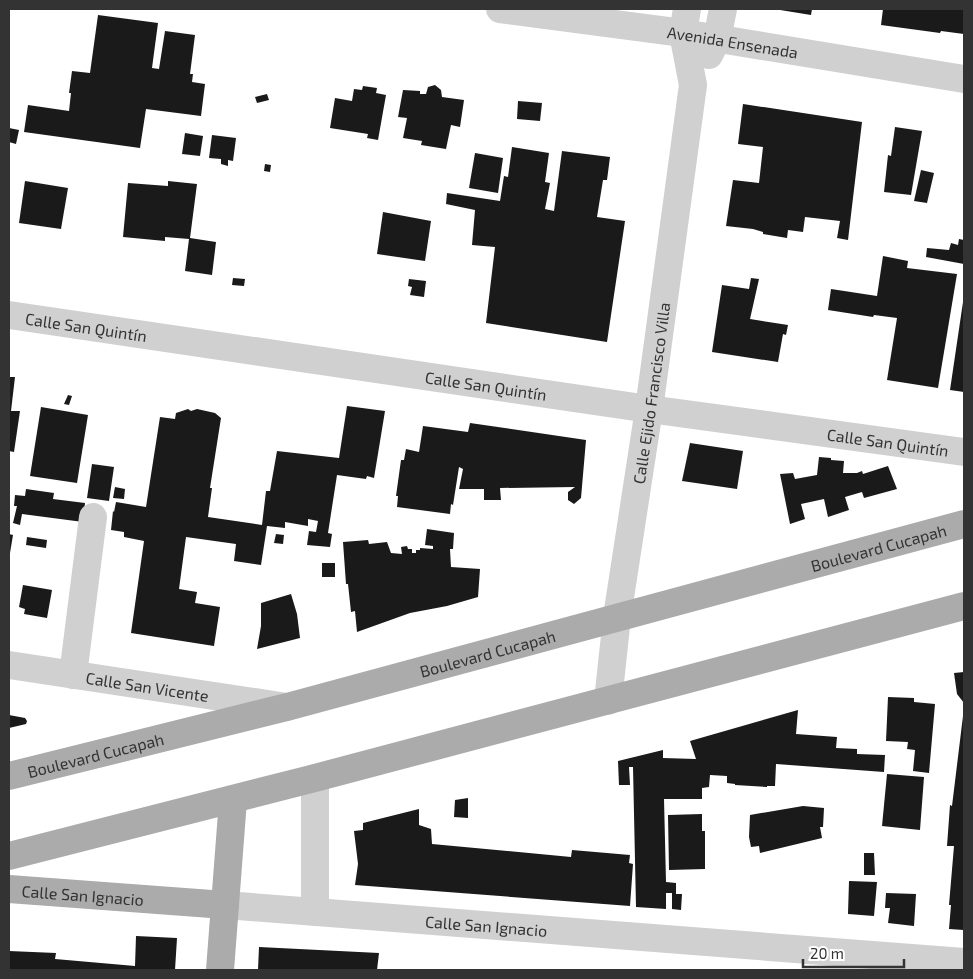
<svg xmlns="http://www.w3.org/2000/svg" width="973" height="979" font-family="'Exo 2',sans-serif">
  <rect width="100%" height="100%" fill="#fff"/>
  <!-- building -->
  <g fill="#1a1a1a">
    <path d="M774,9H812L811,15Z"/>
    <path d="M883,9H964V34L941,31L940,33L881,25Z"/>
    <path d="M98,15L158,23L152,68L159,69L165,31L195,35L190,74H193L192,82L205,84L201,116L146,109L140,148L24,132L28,105L69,111L71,93H69L72,71L90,73Z"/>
    <path d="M435,85L441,90L442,97L464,100L460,127L451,125L446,149L421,145L422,141L403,138L407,118L398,117L403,90L420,91V94H426L428,87Z"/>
    <path d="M363,86L377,88L376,93L386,95L378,140L367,138L368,134L330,128L335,98L352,101L354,89L362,90Z"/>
    <path d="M267,94L269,100L257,103L255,97Z"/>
    <path d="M518,101L542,103L540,121L517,119Z"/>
    <path d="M743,104L862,122L848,240L837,238L840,221L805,217L803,232L788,230L787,238L763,234V232L753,229L726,226L733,180L759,183L763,147L738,144Z"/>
    <path d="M895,127L922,131L911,195L884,192L888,155L891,156Z"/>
    <path d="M9,128L19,130L16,144L9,142Z"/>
    <path d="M185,133L203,136L200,156L182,154Z"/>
    <path d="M212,135L236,138L233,161L228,160V166L221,164V159L209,158Z"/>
    <path d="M512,147L549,153L545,182L550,183L545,209L554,211L562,151L610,157L607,180H603L597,217L625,221L607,342L486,323L495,247L472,245L475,210L446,204L447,193L500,201L504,176L508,177Z"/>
    <path d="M475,153L503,158L498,193L469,188Z"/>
    <path d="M265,164L271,165L270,172L264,171Z"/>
    <path d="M921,170L934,173L927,203L914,201Z"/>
    <path d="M25,181L68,188L61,229L19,223Z"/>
    <path d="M168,181L197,184L190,238L216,242L212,275L185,271L189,239L165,237V241L123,237L128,183L168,186Z"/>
    <path d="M383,212L431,221L425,261L377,254Z"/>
    <path d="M959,239L964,240V264L926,257L927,248L949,250L951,243L958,245Z"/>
    <path d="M883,256L908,261L907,268L957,274L938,388L887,380L897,318L874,315L873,317L828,310L831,289L877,296Z"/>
    <path d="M233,278L245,279L244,286L232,285Z"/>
    <path d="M751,278L759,279L750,319L788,325L786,335L783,334L778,362L712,352L722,285L749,289Z"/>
    <path d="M409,279L426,281L424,297L410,295L412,287L408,286Z"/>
    <path d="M963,302H964V392L950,390Z"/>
    <path d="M9,377H15L11,411H20L14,452L9,451Z"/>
    <path d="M68,395L72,396L69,405L64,404Z"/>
    <path d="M347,406L385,411L374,478L367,476L366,479L337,475L328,533L332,534L330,547L307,545L309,531L316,532L318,521L308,519V526L285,522V528L267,526L261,565L234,561L236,544L186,537L179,589L197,592L195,603L220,607L214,646L131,633L144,541L124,537V532L111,530L113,511L114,512L116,502L146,507L160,417L175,419L176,413L188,409L191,411L197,409L215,413L221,418L210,488H212L208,517L262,525L266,491H270L277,451L339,458Z"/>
    <path d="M41,407L88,415L77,483L30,476Z"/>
    <path d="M470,423L586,440L581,498L574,504L568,500V492L575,487L500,488L501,500H484V489H459L463,469L459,467L453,505L451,504L450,514L397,507L398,496H396L401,460H404L406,449L419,452L423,426L468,432Z"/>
    <path d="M690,443L743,451L737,489L682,481Z"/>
    <path d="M819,457L831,458V460L844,461L843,473H857L862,471L863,474L888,466L897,489L864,498L862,492L845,497L849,510L828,517L824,499L801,504L805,519L790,524L780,474L793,473L795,479L817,475Z"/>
    <path d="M92,464L114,467L109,501L87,498Z"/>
    <path d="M115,487L125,489L124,499L113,498Z"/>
    <path d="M26,489L54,493L53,499L85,503L83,522L22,514L20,525L13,523L17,506H14L15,495L25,496Z"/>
    <path d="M427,529L454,533L453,549H450L451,567L480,569L478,597L447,606L410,613L357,632L355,611L351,612L348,584H346L343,542L368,540L369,544L387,542L391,553L402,554L401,547L407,546L408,549H412V553H416V550H420V548L433,549V546L425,545Z"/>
    <path d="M9,534L13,535L10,553H9Z"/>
    <path d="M276,534L284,535L283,544L274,543Z"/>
    <path d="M27,537L47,540L46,548L26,545Z"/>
    <rect x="322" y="563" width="13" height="14"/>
    <path d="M23,585L52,590L47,618L24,614L25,609L19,607Z"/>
    <path d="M291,594L297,614L300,638L257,649L261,626V603Z"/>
    <path d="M964,672V703L957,694L954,673Z"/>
    <path d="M888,697L914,698V702L935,704L929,773L913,771L915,750L907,749L908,742L886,741Z"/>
    <path d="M798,710L796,734L837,737L836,748L857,749V754L885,755L884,772L776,764L775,786H767V787L735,785V784L727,783V776L710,775L709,787L702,788V799H664L666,882L676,883V894H682L681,910L672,909V893H666V909L636,907L633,767H629L630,785H619L618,761L663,750V758L696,759L690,741Z"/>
    <path d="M9,715L25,718L27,721L26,724L9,728Z"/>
    <path d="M963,716H964V930L949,929L951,905H949L954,846H947L950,805L952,806Z"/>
    <path d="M887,774L924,777L920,830L882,826Z"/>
    <path d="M468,798V818L454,817L455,800Z"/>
    <path d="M803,806L824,808L823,827H820L822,838L760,853L759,846L751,847L749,837L750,815Z"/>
    <path d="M419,809V825L431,829L432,844L571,857L572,850L630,855L629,863L633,864L630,906L355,885L358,864L354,831L363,830V823Z"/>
    <path d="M702,814V831H705V869L669,870L668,815Z"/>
    <path d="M864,853H874L875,875H864Z"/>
    <path d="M849,881L877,882L874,916L848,914Z"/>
    <path d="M886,893L916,894L914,926L888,923L890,908H885Z"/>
    <path d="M136,936L177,938L175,970H9V951L56,953L55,959L135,966Z"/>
    <path d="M259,947L379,953L377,970H258Z"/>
  </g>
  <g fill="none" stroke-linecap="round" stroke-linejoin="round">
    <!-- minor -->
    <g stroke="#d0d0d0" stroke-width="28">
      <path id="s1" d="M500,9L683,33L964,79"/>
      <path d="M709,55L717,39L723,9"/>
      <path id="s2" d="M9,315L649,409L964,452"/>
      <path id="s3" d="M9,665L287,707"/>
      <path d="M73,675L93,517"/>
      <path id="s4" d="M608,701L617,617L649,409L693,85L683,33L687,9"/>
      <path d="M315,778V912"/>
      <path id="s5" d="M225,905L964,962"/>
    </g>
    <!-- major -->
    <g stroke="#ababab" stroke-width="28">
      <path id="s6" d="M9,776L287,707L964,524"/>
      <path d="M9,856L315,778L964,606"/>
      <path id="s7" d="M9,889L225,905"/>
      <path d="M220,970L233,800"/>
    </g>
  </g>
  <g text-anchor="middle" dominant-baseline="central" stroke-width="5" stroke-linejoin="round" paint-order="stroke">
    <!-- street labels -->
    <g font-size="16" fill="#333" stroke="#fff">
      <text stroke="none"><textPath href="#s1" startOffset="235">Avenida Ensenada</textPath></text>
      <text stroke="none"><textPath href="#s2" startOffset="78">Calle San Quintín</textPath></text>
      <text stroke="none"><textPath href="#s2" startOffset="482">Calle San Quintín</textPath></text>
      <text stroke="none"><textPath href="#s4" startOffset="311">Calle Ejido Francisco Villa</textPath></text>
      <text stroke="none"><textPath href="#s2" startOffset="888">Calle San Quintín</textPath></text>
      <text stroke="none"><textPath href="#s6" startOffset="899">Boulevard Cucapah</textPath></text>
      <text stroke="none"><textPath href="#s6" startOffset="494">Boulevard Cucapah</textPath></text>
      <text stroke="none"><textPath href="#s3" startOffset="140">Calle San Vicente</textPath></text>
      <text stroke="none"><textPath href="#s6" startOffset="89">Boulevard Cucapah</textPath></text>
      <text stroke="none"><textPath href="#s7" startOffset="74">Calle San Ignacio</textPath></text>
      <text stroke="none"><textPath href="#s5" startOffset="262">Calle San Ignacio</textPath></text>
    </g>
  </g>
  <!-- border -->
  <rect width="973" height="979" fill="none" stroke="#333333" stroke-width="20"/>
  <!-- scale -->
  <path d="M803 959v8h101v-8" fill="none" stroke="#333333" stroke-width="2.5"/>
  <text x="810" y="959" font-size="15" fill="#333333" stroke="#ffffff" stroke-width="4" paint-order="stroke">20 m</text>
</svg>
